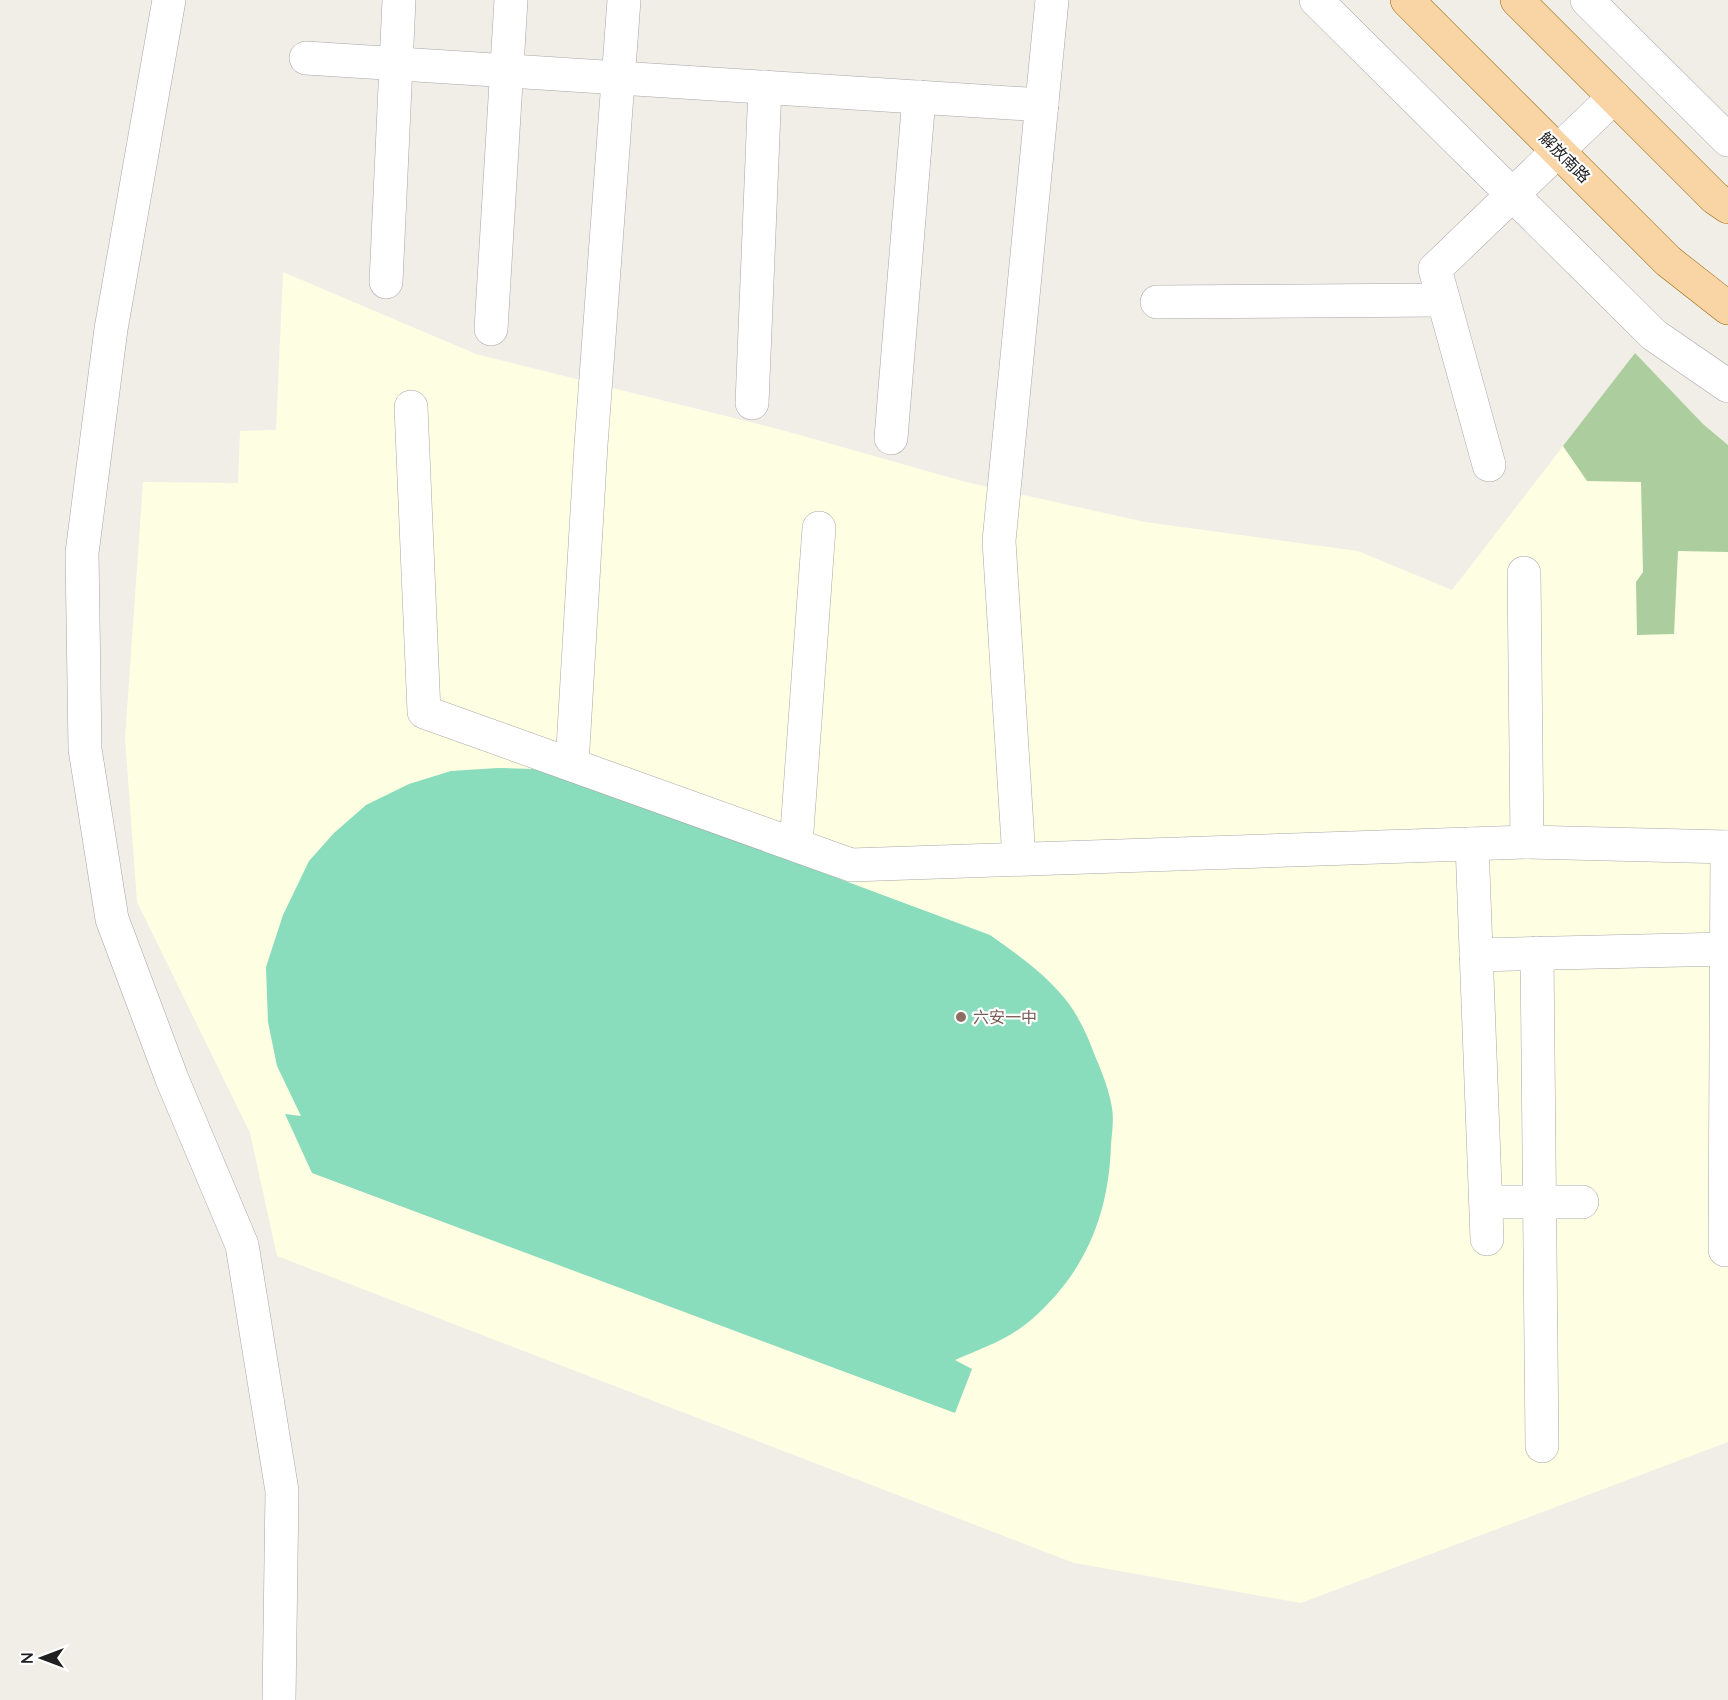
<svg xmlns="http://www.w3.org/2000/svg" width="1728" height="1700" font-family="Quicksand,'Noto Sans SC',sans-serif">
  <rect width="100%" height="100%" fill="#f1ede7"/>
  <!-- education -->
  <path fill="#fefee3" d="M283,272L476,354L782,430L966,482L1145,522L1358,551L1452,590L1635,353L1703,424L1728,445V1442L1301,1603L1074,1563L277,1256L250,1133L137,902L125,738L143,482L238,483L240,431L276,430Z"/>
  <!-- forest -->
  <path fill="#acce9e" d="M1635,353L1703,424L1728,445V552L1678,551L1674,634L1637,635L1636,582L1643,572L1641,482L1587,481L1563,446Z"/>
  <!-- pitch -->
  <path fill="#89dcbc" d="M498,768L533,769L571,779L990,935C1015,953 1040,970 1060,993C1076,1010 1087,1034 1095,1056C1102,1072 1109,1090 1112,1108C1114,1119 1112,1133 1111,1144C1109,1215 1085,1273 1031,1320C1009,1339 981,1349 955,1360L972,1369L955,1413L312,1173L285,1114L301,1116L277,1066L268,1022L266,967L283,915L309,861L334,833L366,805L409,784L451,771Z"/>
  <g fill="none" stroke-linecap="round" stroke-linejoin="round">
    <!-- street casing -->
    <g stroke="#a7a7a7" stroke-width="34">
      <g id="street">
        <path d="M169,0L111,329L82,553L85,749L112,919L172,1079L242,1245L282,1491L279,1700"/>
        <path d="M1316,0L1654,335L1728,386"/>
        <path d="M1587,0L1728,140"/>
        <path d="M306,58L1042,105"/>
        <path d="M386,282L399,0"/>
        <path d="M1157,302L1443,300"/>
        <path d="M491,329L511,0"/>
        <path d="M752,403L765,87"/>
        <path d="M411,407L424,712L851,865L1527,842L1728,847"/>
        <path d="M891,438L919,97"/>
        <path d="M1489,465L1435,269L1614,97"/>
        <path d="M1524,573L1527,842"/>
        <path d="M572,765L591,445L624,0"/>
        <path d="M1472,844L1487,1239"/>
        <path d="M796,845L819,528"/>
        <path d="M1019,859L999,541L1052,0"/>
        <path d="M1537,953L1542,1446"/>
        <path d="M1476,955L1726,949"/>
        <path d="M1486,1202H1582"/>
        <path d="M1725,1250L1727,847"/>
      </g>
    </g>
    <!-- primary casing -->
    <g stroke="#976605" stroke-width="34">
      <g id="primary">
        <path d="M1407,0L1668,261L1728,308"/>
        <path d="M1517,0L1715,198L1728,207"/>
      </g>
    </g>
    <!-- street -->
    <use href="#street" stroke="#fff" stroke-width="33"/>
    <!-- primary -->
    <use href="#primary" stroke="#f9d4a4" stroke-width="33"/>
  </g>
  <!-- markers -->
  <circle fill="#8d6e63" stroke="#fff" stroke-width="2" cx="961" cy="1017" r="6"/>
  <g text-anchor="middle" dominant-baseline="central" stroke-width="4.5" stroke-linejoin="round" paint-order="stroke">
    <!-- street labels -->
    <g font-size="16" fill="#202020" stroke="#fff">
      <text transform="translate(1565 157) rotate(45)">解放南路</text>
    </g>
    <!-- education labels -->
    <g font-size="16" fill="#785e54" stroke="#fff" text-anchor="start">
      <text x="973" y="1017">六安一中</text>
    </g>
  </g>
  <!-- north arrow -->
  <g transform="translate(42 1658) rotate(270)" stroke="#ffffff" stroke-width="4.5" paint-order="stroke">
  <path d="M0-4.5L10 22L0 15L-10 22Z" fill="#202020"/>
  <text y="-9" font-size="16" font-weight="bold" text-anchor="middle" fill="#202020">N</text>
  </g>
</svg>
